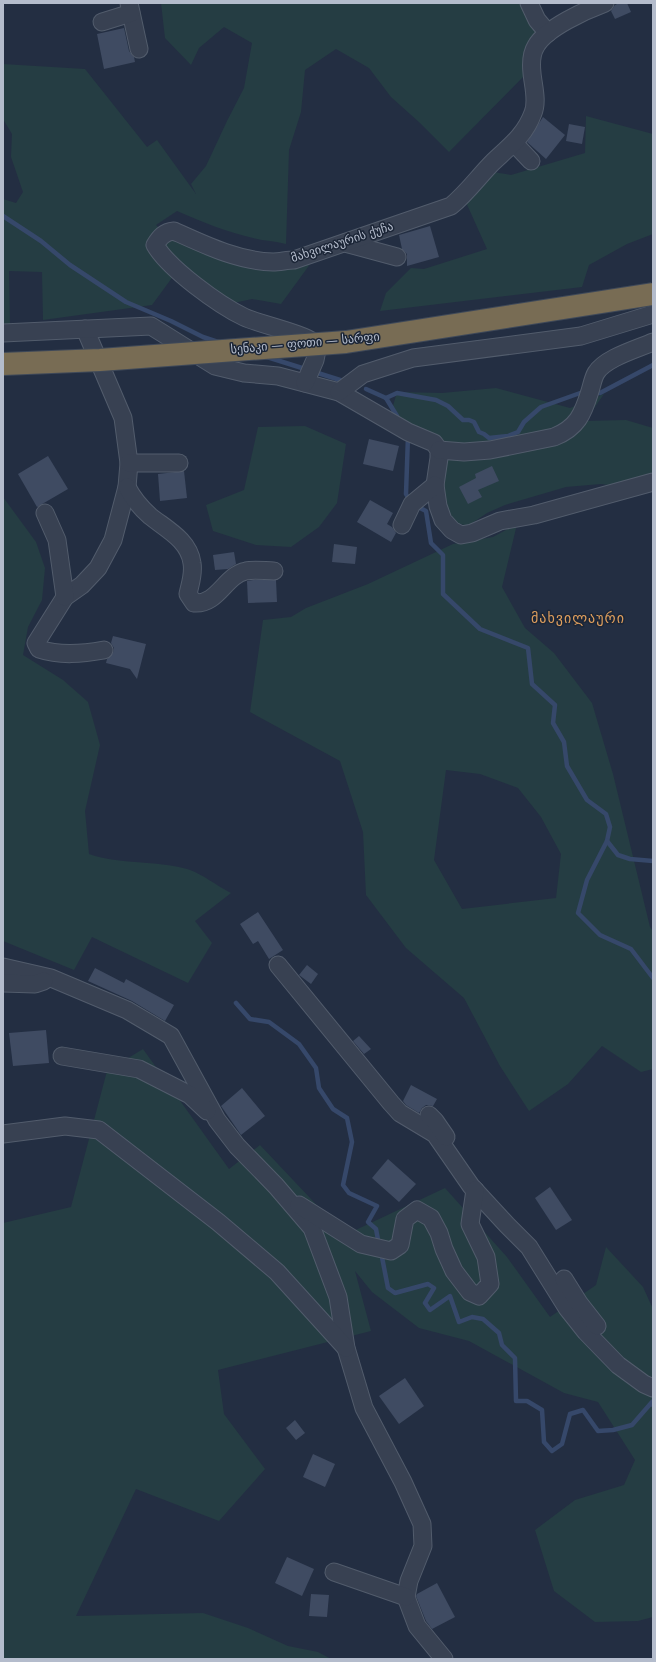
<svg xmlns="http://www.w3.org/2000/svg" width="656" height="1662" font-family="'DejaVu Sans','Noto Sans Georgian',sans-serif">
  <rect width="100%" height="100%" fill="#232e42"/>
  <!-- green -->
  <g fill="#253d43" fill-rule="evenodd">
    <path d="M161,3H519L539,32L528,72L449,152L420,123L391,97L369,68L336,49L305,70L301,112L289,150L286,244C275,241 264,241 253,238C227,232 202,222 177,211L156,225L166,235L235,254L316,256L281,304L252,299L211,308L177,271L152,305L43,320L42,272L9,271L10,324H3V199L16,203L23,192L11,157L12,134L3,119V64L85,69L147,147L157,140L196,194L191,184L206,166L227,121L244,88L252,43L224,27L199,48L191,65L165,38Z"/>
    <path d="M586,116L653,134V234L627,244L589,265L582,287L380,311L386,293L411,268L424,269L487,249L460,189L481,170L511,175L585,153Z"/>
    <path d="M496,388L570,408L604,394L585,421L626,420L653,428V491L601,484L566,487L505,505L487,513L468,526L453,522L443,511L438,450L389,420L397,392L442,393Z"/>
    <path d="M305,426L346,444L337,503L319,527L291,547L256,545L213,531L206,505L244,490L258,427Z"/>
    <path d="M3,497L36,542L45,568L42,600L28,627L23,655L63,680L88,702L100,745L85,811L89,854C121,865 155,860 187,869C199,872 219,887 231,893L195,921L212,943L188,983L92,937L74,970L3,941Z"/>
    <path d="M517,524L502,587L525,628L554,653L592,703L613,774L650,927L653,931V1069L641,1072L602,1046L568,1084L529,1111L500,1066L464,998L406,948L366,895L363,832L340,761L250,712L263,620L291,617L306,608L368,584L453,544L493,537ZM446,770L480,774L518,788L541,817L561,854L556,898L462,909L434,860Z"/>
    <path d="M143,1049L229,1169L260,1145L345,1235L445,1188L507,1257L550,1317L596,1285L606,1247L643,1287L653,1309V1617L638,1621L595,1622L554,1591L535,1530L575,1500L624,1485L635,1460L598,1402L564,1393L469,1341L419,1328L372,1292L355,1271L371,1331L218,1370L224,1414L265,1469L219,1521L136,1489L76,1616L203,1613L248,1628L288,1646L318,1652L331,1659H3V1223L71,1207L107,1071Z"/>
  </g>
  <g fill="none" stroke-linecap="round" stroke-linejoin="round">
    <!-- stream -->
    <g stroke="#36486a" stroke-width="4.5">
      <path d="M3,216L41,241L70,265L126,302L171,321L203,337L218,342"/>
      <path d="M267,357L340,380"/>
      <path d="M366,389L386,398L400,421"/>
      <path d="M595,393H600L653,365"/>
      <path d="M386,398L397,393L436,400L448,406L463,420H469L474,422L479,432L484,434L489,438L508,436L518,432L524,422L541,407L583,392"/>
      <path d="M408,436L406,494L410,501"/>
      <path d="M416,506L426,511L431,543L443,555V594L480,629L528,648L532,684L555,705L553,723L564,742L567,766L587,800L606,814L610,827L607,841L587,880L578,913L600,935L631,949L653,978"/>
      <path d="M607,841L618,855L630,859L653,861"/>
      <path d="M236,1003L250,1019L269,1022L299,1044L316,1068L319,1088L333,1109L347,1118L352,1142L343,1185L349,1193L377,1206L368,1222L376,1229L379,1245"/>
      <path d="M381,1252L388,1288L395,1293L428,1284L434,1288L425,1303L430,1310L450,1296L459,1322L472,1317L483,1319L499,1333L502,1345L515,1358L516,1401H527L542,1410L544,1442L552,1451L562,1444L570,1414L583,1410L598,1431L613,1430L632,1425L652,1402L653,1405"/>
    </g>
  </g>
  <!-- building -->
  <g fill="#3f4b62">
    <path d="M619,3H627L631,12L615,19L611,11L615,5Z"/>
    <path d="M124,28L129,51L134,57L135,62L104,69L97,34Z"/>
    <path d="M543,117L565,135L546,159L527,142Z"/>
    <path d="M569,124L585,127L582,144L566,141Z"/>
    <path d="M430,226L439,257L407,266V254L402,249L399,235Z"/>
    <path d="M369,439L399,446L393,471L363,464Z"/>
    <path d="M48,456L68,489L37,507L18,474Z"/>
    <path d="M492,466L499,481L478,490L482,497L468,504L459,487L476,478L475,474Z"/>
    <path d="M184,471L187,498L160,501L158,474Z"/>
    <path d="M370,500L393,513L387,524L392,527L396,533L391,542L357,522Z"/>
    <path d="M334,544L357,547L355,564L332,562Z"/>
    <path d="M234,552L236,564L228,569L215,570L213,555Z"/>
    <path d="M253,580H276L277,602L248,603L247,581Z"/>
    <path d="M113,636L146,644L137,679L130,669L106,663L107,659L113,653L114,648L111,643Z"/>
    <path d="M258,912L283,950L269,959L258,941L253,944L240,924Z"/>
    <path d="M307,965L318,974L311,984L299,975Z"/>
    <path d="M95,968L124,983L126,979L174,1005L165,1021L132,1001L88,981Z"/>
    <path d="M46,1030L49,1063L13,1066L9,1033Z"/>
    <path d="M359,1036L371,1049L364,1054L353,1041Z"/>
    <path d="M411,1085L437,1099L433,1106L426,1105L422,1108L419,1113L406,1105L403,1101Z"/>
    <path d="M242,1088L265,1116L241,1135L221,1106Z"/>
    <path d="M388,1159L416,1184L399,1202L372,1178Z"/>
    <path d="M550,1187L572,1220L556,1230L535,1198Z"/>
    <path d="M405,1378L424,1406L399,1424L379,1396Z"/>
    <path d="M295,1420L305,1433L296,1440L286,1428Z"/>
    <path d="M313,1454L335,1464L325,1487L303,1477Z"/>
    <path d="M287,1557L314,1569L302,1596L275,1583Z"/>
    <path d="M437,1583L455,1617L432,1629L426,1621L416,1596L417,1594Z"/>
    <path d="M311,1594L329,1595L327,1617L309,1616Z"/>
  </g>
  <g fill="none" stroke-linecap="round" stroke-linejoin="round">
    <!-- minor casing -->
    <g stroke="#525c6c" stroke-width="19">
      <g id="minor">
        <path d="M129,3L139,49"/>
        <path d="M529,3L537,20L548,33"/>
        <path d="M102,22L131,13"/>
        <path d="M514,143L531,161"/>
        <path d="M345,243L397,257"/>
        <path d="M85,329L123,418L129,463L127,487L113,540L98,568L82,585L65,597L36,643L39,649C60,656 82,654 104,650"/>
        <path d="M3,333L151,326L215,366L244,373L278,376L339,392L408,432L434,443L439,450V458L435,485L438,506L443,520L452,530L461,535L472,533L500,521L534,515L653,482"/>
        <path d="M305,383L315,360L317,350C316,348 315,344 313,342C304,334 259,324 244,317C219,305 169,269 155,245C160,237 164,232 174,231C205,245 238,261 273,262C280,262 287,260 294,260L451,206C467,193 479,176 493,162C510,146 525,135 533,113C538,101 533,85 532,73C531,64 531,54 536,46C546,28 586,10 605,3"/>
        <path d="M339,392L363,374L413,358L581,336L653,314"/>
        <path d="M439,450L464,452L490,450L554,437C577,428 583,414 590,391C592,385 593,378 596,373C605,358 637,349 653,342"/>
        <path d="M129,463H179"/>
        <path d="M127,487C133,499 140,507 150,516C166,529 189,540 192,563C194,574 190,584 188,594L194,603C218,605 225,575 246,571C254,569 266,571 274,571"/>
        <path d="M45,513L57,540L65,597"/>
        <path d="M402,525L412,504L435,485"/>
        <path d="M278,965L391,1103L400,1113L435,1134L471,1186L507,1225L529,1247L567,1308L586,1332L618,1365L644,1384L653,1388"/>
        <path d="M3,967L51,978L127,1010L171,1036L217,1120L237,1146L276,1186L312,1228L338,1297L346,1348L364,1408L403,1482L422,1524L423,1546L409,1581L406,1597L417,1626L444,1659"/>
        <path d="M3,983L35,984L44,981"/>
        <path d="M62,1056L139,1069L190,1095L207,1111"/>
        <path d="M429,1115L435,1121L446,1137"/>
        <path d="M3,1134L65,1126L99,1130L218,1222L277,1272L346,1348"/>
        <path d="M299,1205L361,1244L391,1251L400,1245L405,1219L417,1210L431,1218L439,1233L444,1249L454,1271L470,1292L479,1296L490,1284L486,1257L470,1224L475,1190"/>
        <path d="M564,1279L579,1303L597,1326"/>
        <path d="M334,1572L406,1597"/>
      </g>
    </g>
    <!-- minor -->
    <use href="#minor" stroke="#384152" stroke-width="17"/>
    <!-- highway-bridge casing -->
    <g stroke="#3f4959" stroke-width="24" stroke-linecap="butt">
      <path id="highway-bridge" d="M3,364L100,360L346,342L653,294"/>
    </g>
    <!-- highway-bridge -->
    <use href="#highway-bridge" stroke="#786c54" stroke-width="22"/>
  </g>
  <g text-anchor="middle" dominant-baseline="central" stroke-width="3" stroke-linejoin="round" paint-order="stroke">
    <!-- street labels -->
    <g font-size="12" fill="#b4bccc" stroke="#1c2637">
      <text transform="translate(342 242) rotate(-18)">მახვილაურის ქუჩა</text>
      <text transform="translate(305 343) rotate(-5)">სენაკი — ფოთი — სარფი</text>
    </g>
    <!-- quarter labels -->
    <g font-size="14" letter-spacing="1" fill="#de9e5d" stroke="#1c2637">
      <text x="578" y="618">მახვილაური</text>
    </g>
  </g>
  <!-- border -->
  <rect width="656" height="1662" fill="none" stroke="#b4bccc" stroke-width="8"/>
</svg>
